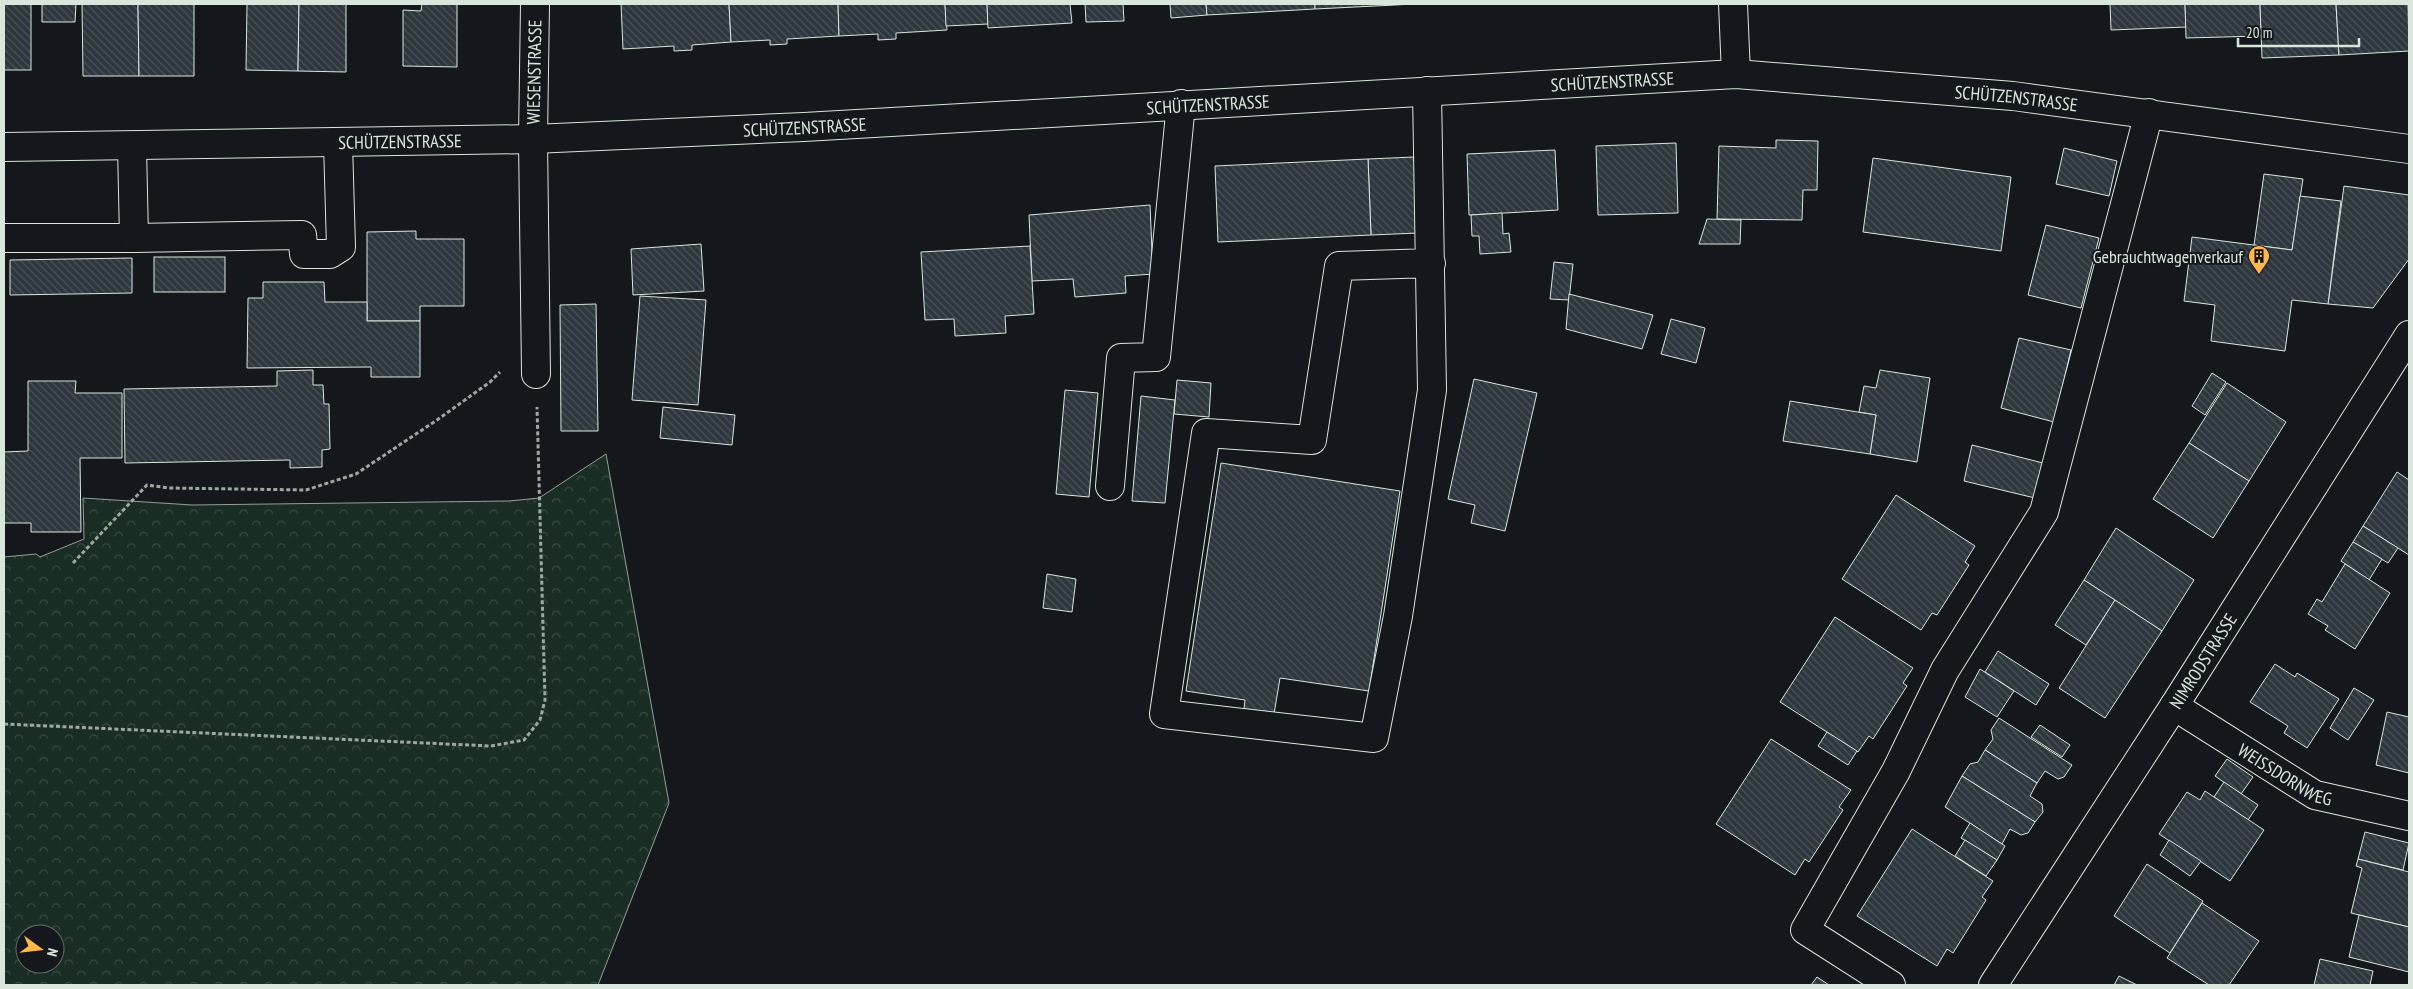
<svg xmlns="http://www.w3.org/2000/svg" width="2413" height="989" font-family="'PT Sans Narrow',sans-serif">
  <defs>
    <pattern id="forest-crowns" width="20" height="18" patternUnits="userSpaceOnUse" patternTransform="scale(1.25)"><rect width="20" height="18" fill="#1a2d24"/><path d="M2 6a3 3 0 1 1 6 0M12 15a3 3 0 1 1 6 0" fill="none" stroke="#3b4b43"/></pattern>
    <pattern id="building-back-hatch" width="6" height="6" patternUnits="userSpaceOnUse" patternTransform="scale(1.25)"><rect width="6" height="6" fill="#2c363c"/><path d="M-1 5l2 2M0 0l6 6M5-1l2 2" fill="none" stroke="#4a5358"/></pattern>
  </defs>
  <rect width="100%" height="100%" fill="#14181c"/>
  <!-- forest -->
  <path fill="url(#forest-crowns)" stroke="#939e99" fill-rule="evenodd" d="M606,454L669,803L598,985H4V557L36,554L40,557L84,539L83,498L192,505L509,501L539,498ZM25,934H55V964H25Z"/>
  <!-- building -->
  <g fill="url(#building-back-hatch)" stroke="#d8e6dc">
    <rect x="4" y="4" width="27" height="66"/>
    <path d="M42,4H76L75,22H42Z"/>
    <path d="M82,4H138L139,76H83Z"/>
    <path d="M138,4H194V76H139Z"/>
    <path d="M247,4H299L298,71L246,70Z"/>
    <path d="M299,4H346V72L298,71Z"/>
    <path d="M422,4H457V67L403,66V10L421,11Z"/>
    <path d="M621,4H729L731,42L692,45V50L674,51V46L623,49Z"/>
    <path d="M729,4H838L839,36L787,39V44L770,45V40L731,42Z"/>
    <path d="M838,4H945L947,30L896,33V39L878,40V34L839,36Z"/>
    <path d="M945,4H987L988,24L946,26Z"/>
    <path d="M987,4H1070L1072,23L988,28Z"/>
    <path d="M1085,4H1123L1124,21L1086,22Z"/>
    <path d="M1170,4H1206L1207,15L1171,18Z"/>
    <path d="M1206,4H1315V9L1207,15Z"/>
    <path d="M1315,4H1415L1315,9Z"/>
    <path d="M2110,4H2185L2186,27L2111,30Z"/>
    <path d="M2185,4H2260L2261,36L2186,38Z"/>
    <path d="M2260,4H2336L2339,55L2262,58Z"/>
    <path d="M2336,4H2408L2409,51L2339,55Z"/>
    <path d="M1776,140L1818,141L1817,190H1803L1802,220L1717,219L1719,146L1776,148Z"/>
    <path d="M1676,143L1678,213L1598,215L1596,146Z"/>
    <path d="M2064,148L2117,161L2109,196L2056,184Z"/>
    <path d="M1555,150L1558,210L1469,215L1467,154Z"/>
    <path d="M1414,157L1418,233L1371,235L1368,159Z"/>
    <path d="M1873,158L2011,177L2001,251L1863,232Z"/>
    <path d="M1368,159L1371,235L1218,242L1215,166Z"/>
    <path d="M2264,174L2303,179L2292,250L2254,245Z"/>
    <path d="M2344,186L2409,195V259L2373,308L2328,304Z"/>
    <path d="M2300,196L2341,201L2328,304L2292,300L2285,351L2211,341L2215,305L2184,301L2192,237L2292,250Z"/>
    <path d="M1150,205L1153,274L1125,276L1126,293L1075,297L1073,279L1032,281L1029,215Z"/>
    <path d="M1502,213L1503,234L1509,233L1511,252L1480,254L1479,236H1472L1471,215Z"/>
    <path d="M1707,219L1741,220L1740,244H1699Z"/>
    <path d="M2046,225L2099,238L2081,308L2028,295Z"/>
    <path d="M416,231V239H464V306H420V321H367V232Z"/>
    <path d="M701,244L704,291L633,295L631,249Z"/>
    <path d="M1030,246L1034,314L1005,316L1006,333L955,336L954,319L925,320L921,252Z"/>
    <rect x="154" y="257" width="71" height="35"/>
    <path d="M132,258V293L10,295V260Z"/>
    <path d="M1554,262L1573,264L1569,300L1550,299Z"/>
    <path d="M263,282H324L325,302H367V321H420V377H371V367L247,368L248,298H263Z"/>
    <path d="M1569,294L1653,315L1642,349L1566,329Z"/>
    <path d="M640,296L706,300L698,405L632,400Z"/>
    <path d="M596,304L598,431H561L560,305Z"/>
    <path d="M1671,319L1705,328L1696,363L1661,354Z"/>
    <path d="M2019,338L2071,350L2054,422L2001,408Z"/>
    <path d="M313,370V385H323L324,404H329L330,449L322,450V467L290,468V460L125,463L124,389L277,386V371Z"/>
    <path d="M1880,370L1930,378L1917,462L1870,454L1876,415L1859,412L1864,386L1876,388Z"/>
    <path d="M2212,373L2226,382L2205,415L2192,406Z"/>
    <path d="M1474,379L1537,393L1505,531L1471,523L1475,505L1448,499Z"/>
    <path d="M1177,380L1211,383L1209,417L1174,414Z"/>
    <path d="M28,381H76L75,393H122V458H80L81,532H31V523H4V452L28,451Z"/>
    <path d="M2227,383L2286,422L2249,481L2189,443Z"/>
    <path d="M1065,390L1098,393L1089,497L1056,494Z"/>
    <path d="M1141,396L1175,400L1165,503L1132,501Z"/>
    <path d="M1790,401L1876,415L1870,454L1783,441Z"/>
    <path d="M663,407L735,415L732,445L660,438Z"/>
    <path d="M2189,443L2249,481L2213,538L2153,499Z"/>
    <path d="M1972,445L2043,463L2035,498L1964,481Z"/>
    <path d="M1221,463L1400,491L1369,691L1280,678L1274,714L1244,709L1245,700L1186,691Z"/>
    <path d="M2397,472L2409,480V555L2363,526Z"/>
    <path d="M1896,495L1975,546L1965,562L1969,565L1937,615L1932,613L1921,630L1842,579Z"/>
    <path d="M2363,526L2398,548L2388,563L2353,542Z"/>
    <path d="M2116,528L2194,580L2162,631L2084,580Z"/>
    <path d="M2353,542L2382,559L2369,580L2341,561Z"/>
    <path d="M2345,564L2390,593L2355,649L2325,630L2328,626L2308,614L2317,599L2322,602Z"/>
    <path d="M1047,574L1076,579L1072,612L1043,608Z"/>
    <path d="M2084,580L2115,600L2086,645L2055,625Z"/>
    <path d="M2115,600L2162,631L2105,718L2059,688Z"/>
    <path d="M1835,617L1913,668L1903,683L1907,686L1873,739L1869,736L1858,752L1780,702Z"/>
    <path d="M1998,651L2049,684L2036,705L1985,672Z"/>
    <path d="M2275,664L2295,677L2297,673L2339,699L2307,748L2284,733L2288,726L2250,702Z"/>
    <path d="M1980,669L2014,691L1997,717L1965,697Z"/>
    <path d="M2354,688L2374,700L2348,740L2330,728Z"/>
    <path d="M2387,712L2409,717V773L2376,765Z"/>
    <path d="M1999,718L2072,765L2064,777L2058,779L2045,771L2037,783L1985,750L1993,739L1991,730Z"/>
    <path d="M2040,725L2070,745L2062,757L2031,737Z"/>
    <path d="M1827,732L1857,751L1848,765L1818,746Z"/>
    <path d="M1771,739L1851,790L1839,807L1843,810L1809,862L1805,859L1795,875L1716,824Z"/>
    <path d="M1985,750L2037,783L2030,796L2042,804L2043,812L2035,822L1962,776L1970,764L1978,762Z"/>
    <path d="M2227,759L2253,777L2241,794L2215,776Z"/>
    <path d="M1962,776L2035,822L2028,833L2021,835L2010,829L2002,844L1945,807Z"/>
    <path d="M2224,782L2258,805L2248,820L2214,797Z"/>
    <path d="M2205,791L2264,830L2230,881L2159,834L2187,792L2200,800Z"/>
    <path d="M1970,823L2005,846L1997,860L1961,838Z"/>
    <path d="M1912,829L1993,881L1982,897L1986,900L1953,953L1947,949L1937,966L1857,916Z"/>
    <path d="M2365,832L2409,843L2403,870L2358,859Z"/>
    <path d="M1965,840L1997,860L1986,876L1955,856Z"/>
    <path d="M2169,840L2201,861L2190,876L2160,855Z"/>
    <path d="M2358,859L2409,872V927L2351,913L2362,868L2356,866Z"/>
    <path d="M2147,864L2203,901L2170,953L2114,916Z"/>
    <path d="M2202,903L2259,941L2229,985H2209L2167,958Z"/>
    <path d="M2359,915L2409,927V972L2349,957Z"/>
    <path d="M2320,959L2373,971L2370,985H2314Z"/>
    <path d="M2119,976L2137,985H2114Z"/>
    <path d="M1817,977L1829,985H1811Z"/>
  </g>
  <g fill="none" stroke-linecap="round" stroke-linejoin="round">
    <!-- minor casing -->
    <g stroke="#d8e6dc" stroke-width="30">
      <g id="minor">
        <path d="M535,4L533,139L536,374"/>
        <path d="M1733,4L1736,74"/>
        <path d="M1427,91L1432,390L1398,616L1374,738L1164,714L1206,433L1312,440L1339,266L1431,263"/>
        <path d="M4,238H134L132,146"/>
        <path d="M134,238L302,235L304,254H330L341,247L338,143"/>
        <path d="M1110,486L1121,358L1156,357L1181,104"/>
        <path id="s1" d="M2174,706L2315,795L2409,816"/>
        <path d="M1891,985L1805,930L1896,771L1945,670L2044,512L2149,113"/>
        <path id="s2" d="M1993,985L2174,706L2409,335"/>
      </g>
    </g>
    <!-- major casing -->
    <g stroke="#d8e6dc" stroke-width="30">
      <g id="major">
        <path id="s3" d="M4,147L533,139L804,127L1736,74L2013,96L2409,149"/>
      </g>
    </g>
    <!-- path -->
    <g stroke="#9da8a2" stroke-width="3" stroke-dasharray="4 2.5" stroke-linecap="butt">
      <path d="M73,563L147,485L169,488L306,490L356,474L437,420L490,382L500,372"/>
      <path d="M4,724L491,746L524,740L540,720L545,700L537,407"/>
    </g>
    <!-- minor -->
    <use href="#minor" stroke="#14181c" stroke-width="28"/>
    <!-- major -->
    <use href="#major" stroke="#14181c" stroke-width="28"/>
  </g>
  <!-- icons -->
  <defs>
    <g id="building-pin" transform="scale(1.125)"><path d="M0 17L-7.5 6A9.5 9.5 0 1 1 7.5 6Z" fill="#ffb74d" stroke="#14181c"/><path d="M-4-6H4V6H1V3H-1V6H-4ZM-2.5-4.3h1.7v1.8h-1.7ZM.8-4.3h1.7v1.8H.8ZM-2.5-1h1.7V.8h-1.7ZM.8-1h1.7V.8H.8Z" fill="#111"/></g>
  </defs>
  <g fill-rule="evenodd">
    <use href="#building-pin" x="2259" y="256"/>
  </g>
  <g text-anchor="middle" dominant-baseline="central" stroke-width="4" stroke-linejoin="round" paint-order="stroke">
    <!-- street labels -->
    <g font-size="18" fill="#d8e6dc" stroke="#14181c">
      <text transform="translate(534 72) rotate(-89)">WIESENSTRASSE</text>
      <text stroke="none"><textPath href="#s3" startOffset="1610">SCHÜTZENSTRASSE</textPath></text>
      <text stroke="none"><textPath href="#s3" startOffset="2015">SCHÜTZENSTRASSE</textPath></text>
      <text stroke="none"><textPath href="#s3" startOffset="1205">SCHÜTZENSTRASSE</textPath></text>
      <text stroke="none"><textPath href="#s3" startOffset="801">SCHÜTZENSTRASSE</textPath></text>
      <text stroke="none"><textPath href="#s3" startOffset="396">SCHÜTZENSTRASSE</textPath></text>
      <text stroke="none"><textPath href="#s2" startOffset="386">NIMRODSTRASSE</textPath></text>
      <text stroke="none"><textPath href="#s1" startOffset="131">WEISSDORNWEG</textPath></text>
    </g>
    <!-- poi labels -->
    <g font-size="18" fill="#d8e6dc" stroke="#14181c" text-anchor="end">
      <text x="2243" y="256">Gebrauchtwagenverkauf</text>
    </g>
  </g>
  <!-- border -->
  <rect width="2413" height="989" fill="none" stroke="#d8e6dc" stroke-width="10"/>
  <!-- north arrow -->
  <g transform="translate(40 949) rotate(105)"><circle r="24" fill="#14181c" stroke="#626a69"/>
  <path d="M0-4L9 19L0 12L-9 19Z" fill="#ffb74d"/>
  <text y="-8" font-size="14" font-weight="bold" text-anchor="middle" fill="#d8e6dc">N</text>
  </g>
  <!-- scale -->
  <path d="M2238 38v8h121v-8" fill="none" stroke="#d8e6dc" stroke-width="2.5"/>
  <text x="2246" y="38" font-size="15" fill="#d8e6dc" stroke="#14181c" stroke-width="4" paint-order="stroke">20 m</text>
</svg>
